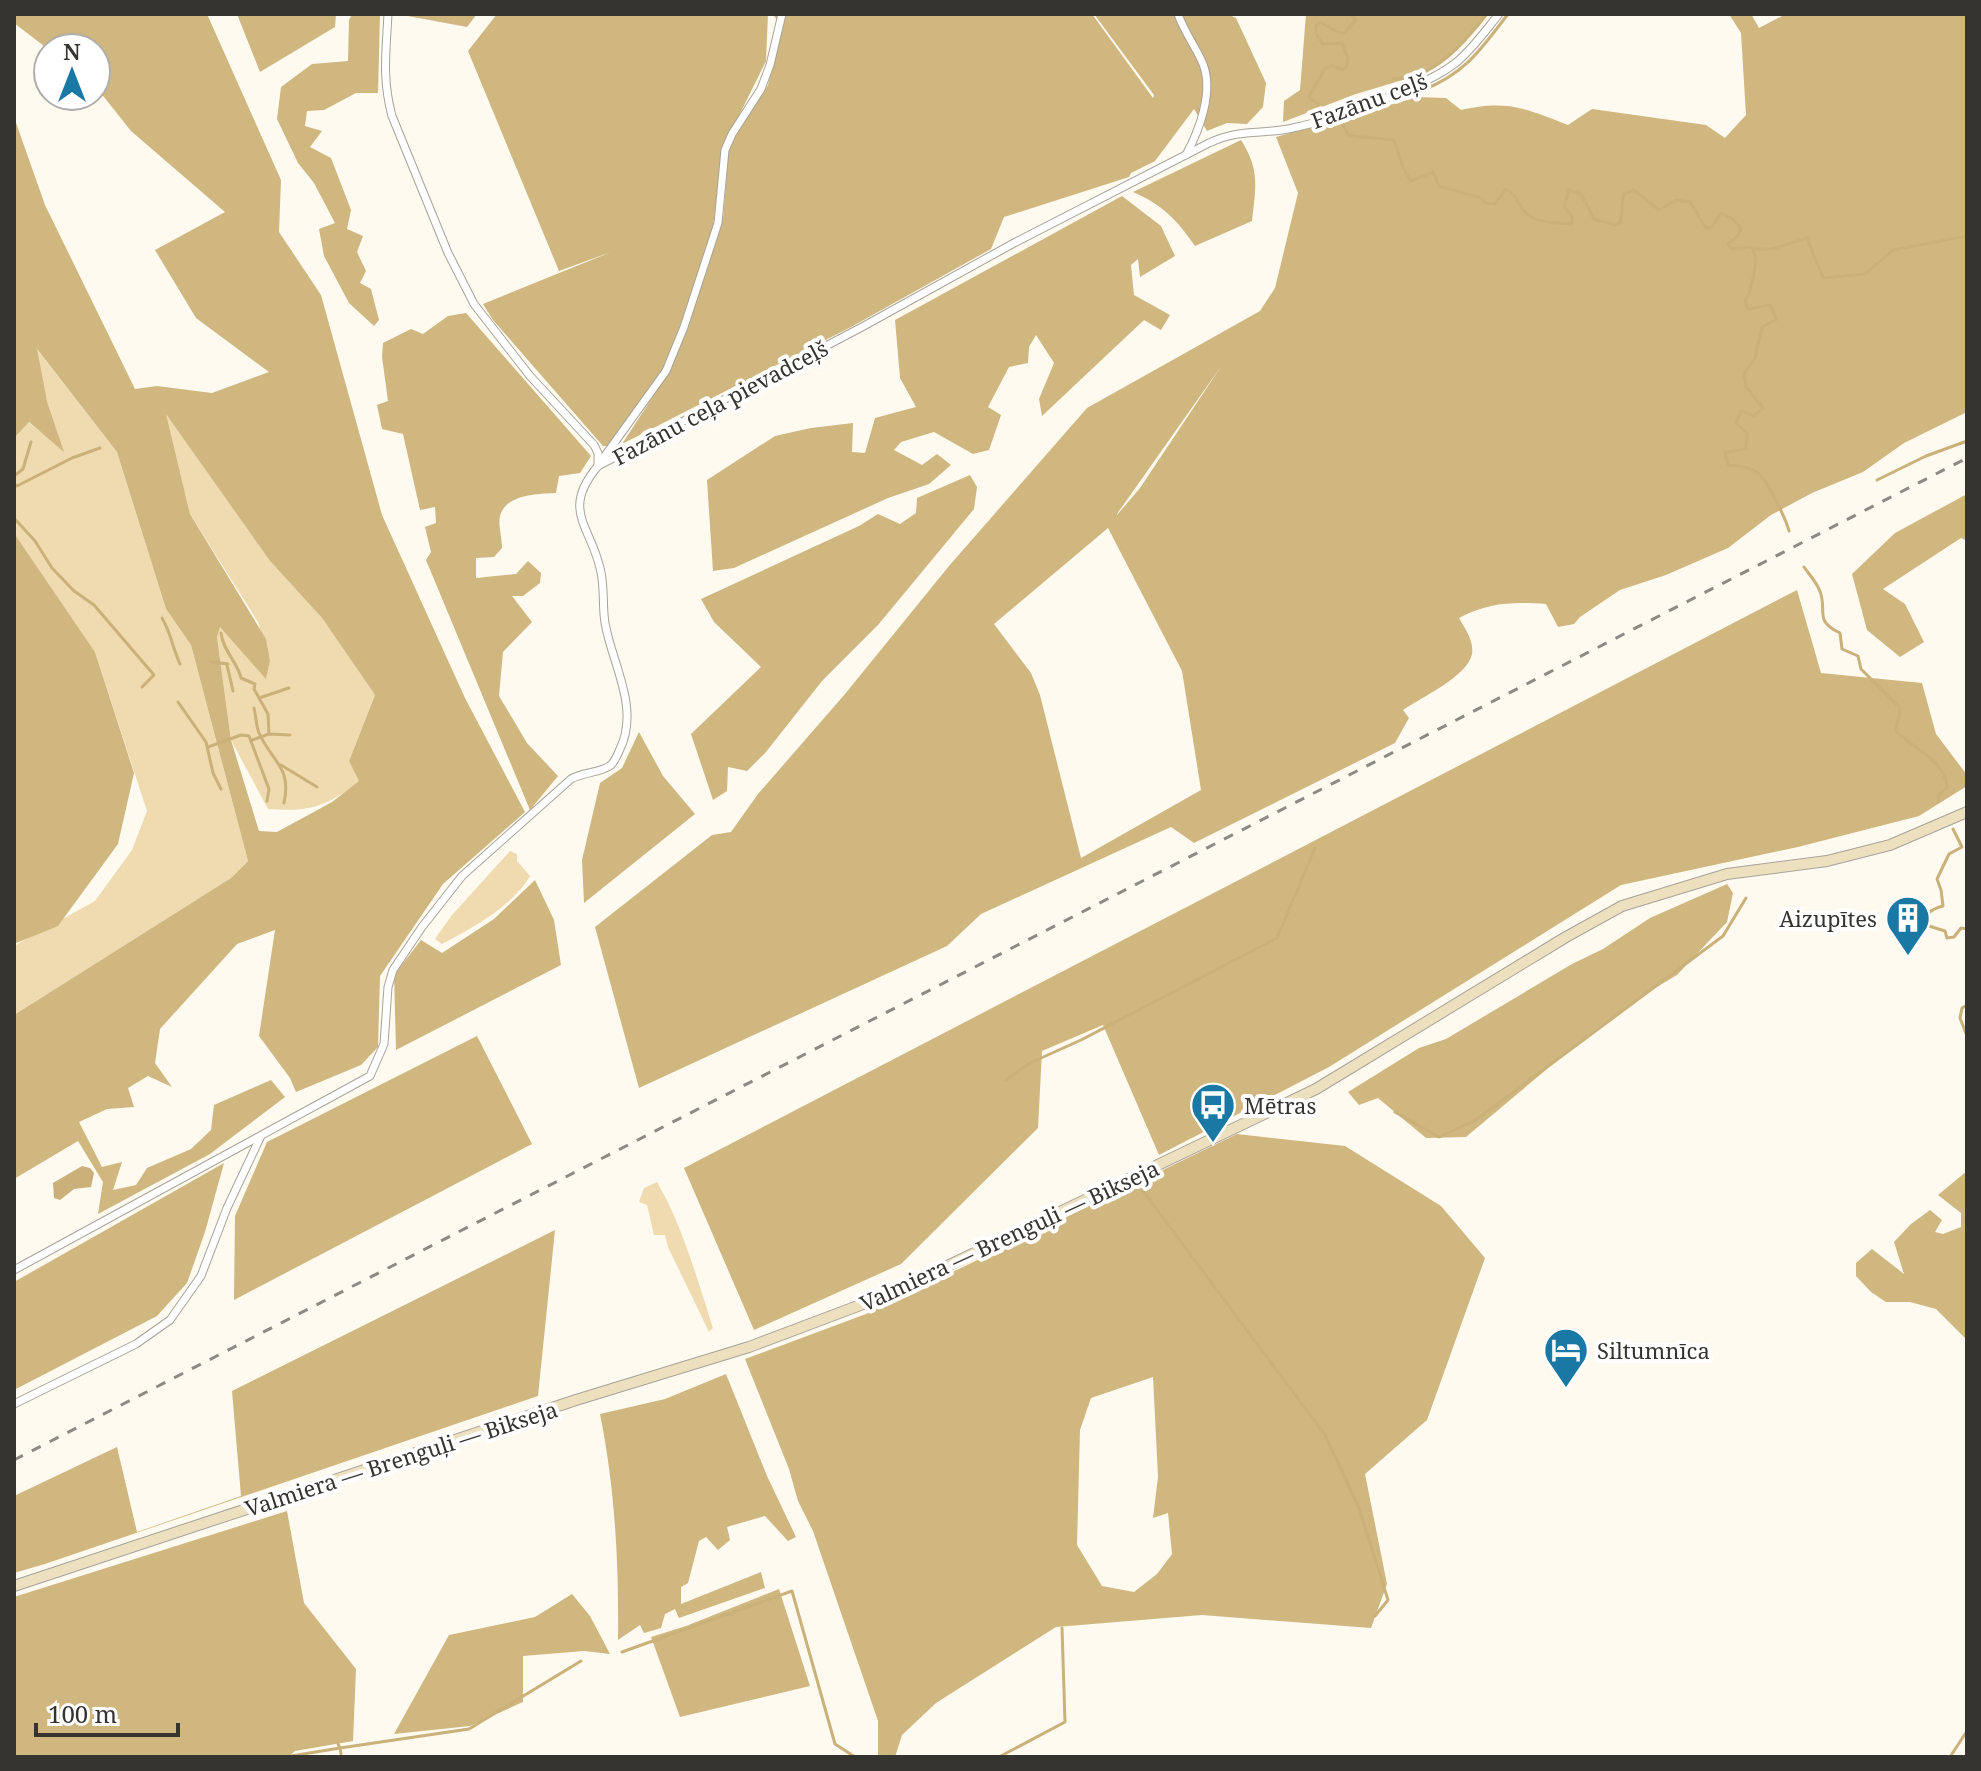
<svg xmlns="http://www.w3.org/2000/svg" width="1981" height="1771" font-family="'Noto Serif',serif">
  <rect width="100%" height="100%" fill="#fefaf0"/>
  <!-- green -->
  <g fill="#efdbaf">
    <path d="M35,347L117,452L166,609L191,645L248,861L231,878L14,1015V946L95,901L132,850L147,811L95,652L14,533V438L28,422L63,450L47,401Z"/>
    <path d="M165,412L270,561L322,618L375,695L349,761L360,781C325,807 311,812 268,809L231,740L217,637L220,626L266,678L270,661L258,622L190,514Z"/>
    <path d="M510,851L517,854V861L530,876C513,906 472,928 442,944L435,939L452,915Z"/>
    <path d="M657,1182C683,1227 697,1279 713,1328L709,1332L668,1247L665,1235H654L647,1205L639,1202L644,1188Z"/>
  </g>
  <!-- forest -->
  <g fill="#d0b77f" fill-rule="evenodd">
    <path d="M14,14H207L281,180L279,232L321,295L382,515L465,698L525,812L443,884L380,976L378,1047L361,1065L296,1092L290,1078L259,1036L275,930L237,944L160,1029L155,1063L172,1087L148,1076L128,1088L134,1107L107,1109L79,1122L102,1167L122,1162L113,1190L136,1185L147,1168L191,1149L211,1130L214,1105L271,1080L285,1097L210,1154L98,1214L103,1182L78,1141L14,1179V1015L231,878L248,861L191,645L166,609L117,452L37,349L47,401L64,452L29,422L14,438V117L45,205L135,389L157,386L212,393L269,372L196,318L155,250L225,212L131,131L96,87V48L48,49L14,23ZM166,414L270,561L322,618L375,695L349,761L359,781L332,802L277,832L259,831L231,740L217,637L220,627L266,679L270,661L266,639L190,514Z"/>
    <path d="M237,14H336L335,27L260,72Z"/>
    <path d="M352,14H380L378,93H356L324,110L307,111L305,126L322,131L310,147L331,158L351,210L347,229L363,236L357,252L366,271L360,283L371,289L379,320L374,326L349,303L324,256L319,229L335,223L314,183L298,163L277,119L281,87L312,64L348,61L349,20Z"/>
    <path d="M397,14H477L467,27Z"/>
    <path d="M497,14H768L766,61L722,150L719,210L715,212L712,232L664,372L611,446H603L493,320L483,304L611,252L559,271L468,51Z"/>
    <path d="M773,14H1092L1153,98L1154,95L1094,14H1227L1236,18L1266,83L1263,107L1247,124L1227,123L1207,131L1194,109L1155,161L1131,173L1129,177L1004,217L991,249L851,327L622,444L669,372L689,325L723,219L729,149L740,126L768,85L781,27Z"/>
    <path d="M1306,14H1487L1465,42L1438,64L1406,79L1356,94L1283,122L1284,101L1300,90Z"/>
    <path d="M1729,14H1751L1759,28L1786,14H1967V412L1904,443L1863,472L1812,493L1771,515L1728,548L1666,575L1620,590L1580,617L1574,624L1558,627L1546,604C1512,602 1491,602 1459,618C1465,629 1474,640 1472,654C1468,676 1422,697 1403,710L1409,718L1395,743L1194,843L1171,827L981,914L947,946L639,1088L595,927L712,835L731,832L758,794L845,694L949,566L1087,408L1260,311L1275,288L1298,193L1276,137L1418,97L1446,98L1461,110C1508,100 1524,108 1568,125L1592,109L1706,125L1725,138L1746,115L1741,33ZM1222,365L1140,488L1117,515V514ZM1108,528L1182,671L1201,790L1081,858L1040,695L1031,673L994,624Z"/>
    <path d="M1241,140C1260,170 1256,187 1252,221L1195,246C1177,220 1163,205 1133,192Z"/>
    <path d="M1122,196L1161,226L1175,256L1140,277L1138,259L1131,265L1134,295L1170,315L1161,330L1144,320L1042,416L1039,399L1054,363L1036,335L1029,347L1028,363L1009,367L988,407L1001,415L989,450L973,454L934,432L901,442L894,450L922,465L937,454L951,465L929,484L888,498L734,568L713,571L707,480L775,436L811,428L853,423L852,452L865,453L875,418L916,407L900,378L895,320Z"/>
    <path d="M466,313L591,456L580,473L559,476L556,493C538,494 506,494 500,516C498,524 502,539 502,548L494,557L476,558V578L516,574L528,561L541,573L540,583L523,596H512L532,622L503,652L499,696L527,743L558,776L530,810L426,560L431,552L425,527L436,523L435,507L420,510L403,434L382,429L377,405L388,401L382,357L383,343L411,329L423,334L448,316Z"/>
    <path d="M970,475L977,487L974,509L878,625L822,681L766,752L747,771L728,767L727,791L713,800L691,734L761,667L714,622L701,599L859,526L878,514L900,524L916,513L917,498Z"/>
    <path d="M1967,494V541L1961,538L1883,589L1905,604L1924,642L1900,657L1867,630L1852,574L1895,533Z"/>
    <path d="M14,533L95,652L134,773L118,844L58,926L14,944Z"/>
    <path d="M1797,590L1821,673L1922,683L1936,734L1967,775V786L1919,816L1798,847L1621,885L1329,1067L1159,1155L1103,1025L1042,1051L1038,1128L901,1264L754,1330L684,1168Z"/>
    <path d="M639,732L663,776L695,814L584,903L582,860L600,783L622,768Z"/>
    <path d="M535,880L554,920L561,965L396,1050L394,975L421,940L442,953L494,919Z"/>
    <path d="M1727,884L1733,893L1727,922L1677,975L1645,994L1584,1038L1466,1137L1426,1138L1378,1098L1359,1105L1348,1092L1419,1048L1446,1039L1572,964L1603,949L1650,918Z"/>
    <path d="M477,1036L532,1144L234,1300L235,1216L267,1142Z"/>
    <path d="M1237,1134L1345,1146L1441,1206L1485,1258L1427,1420L1365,1474L1387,1584L1371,1628L1202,1615L1056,1627L936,1703L902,1735L895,1757H878V1721L813,1531L798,1501L789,1469L745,1359L866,1314ZM1153,1377L1158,1477L1153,1518L1168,1513L1172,1554L1157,1574L1134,1592L1102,1586L1077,1545L1080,1430L1091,1398Z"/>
    <path d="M224,1163L205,1232L187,1283L157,1316L14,1390V1282Z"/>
    <path d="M1967,1171V1340L1936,1309L1910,1302H1886L1871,1292L1856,1276V1263L1872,1249L1904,1274L1894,1242L1911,1224L1930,1210L1942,1220L1935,1232L1943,1234L1961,1227V1213L1938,1195Z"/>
    <path d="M555,1230L538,1396L45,1564L14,1573V1496L117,1447L137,1532L241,1496L232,1391Z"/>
    <path d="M726,1374L767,1476L796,1537L788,1541L765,1516L727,1527L730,1540L718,1550L706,1537L699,1541L688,1583L681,1587V1604L761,1572L765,1588L679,1618L675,1609L665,1614L661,1628L644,1633L640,1625L618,1640C619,1564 615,1488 600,1414L665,1399Z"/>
    <path d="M287,1511L304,1603L356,1669L353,1741L295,1751L288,1757H14V1597Z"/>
    <path d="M779,1589L810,1686L680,1717L651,1637L686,1626Z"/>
    <path d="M572,1594L590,1616L610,1654L584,1651L523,1656V1702L470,1726L394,1734L449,1635L535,1617Z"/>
  </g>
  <!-- water -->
  <path fill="#cab179" d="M82,1166L90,1168L94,1173L91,1187L74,1189L60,1200L54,1198L53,1183Z"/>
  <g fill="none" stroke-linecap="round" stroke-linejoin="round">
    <!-- stream -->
    <g stroke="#cab179" stroke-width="3">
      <path d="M1393,79C1433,80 1464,43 1487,14"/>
      <path d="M1423,90C1466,73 1481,49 1508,14"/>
      <path d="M1318,104L1309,97L1325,68L1332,66L1343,70L1346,68L1348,58L1342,43L1323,44L1316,34V26L1320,22L1337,32L1344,33L1356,20L1350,14"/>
      <path d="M1342,124L1349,135C1363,138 1379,138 1394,140C1400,155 1401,168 1411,181L1433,172L1439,186L1481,198L1485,203L1495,204L1506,189C1518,195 1518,206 1527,214C1537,223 1559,223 1572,224V216L1564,207L1569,190L1581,194L1594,219L1615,225L1620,223C1623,212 1621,204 1624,194L1634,190L1659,210L1676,200L1690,202L1706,228L1712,227L1721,213L1733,219L1741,229L1738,236L1728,244L1731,249L1751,247C1760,257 1752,289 1745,301L1748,309L1770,305L1777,319L1762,327L1755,358L1744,374L1746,387L1763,408L1754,416L1741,411L1736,423L1747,433L1746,449L1725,452L1728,465C1739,466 1751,467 1759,474C1768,482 1786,519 1789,531"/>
      <path d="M1755,249H1772L1807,238L1823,278L1865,274L1893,250L1967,236"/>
      <path d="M14,476L23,469L31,442"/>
      <path d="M1877,480L1926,456L1967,441"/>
      <path d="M14,484L17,486L72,458L100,448"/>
      <path d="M14,518L35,541L52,568L74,591L94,605L154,675L142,687"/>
      <path d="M1804,567C1809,574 1816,582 1819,589C1829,610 1812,620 1840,633L1842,649L1858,656L1861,669L1900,708L1896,731C1912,748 1946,761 1947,787L1939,795L1938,802"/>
      <path d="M162,618C171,633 173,649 180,664"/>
      <path d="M221,633C223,651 238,663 241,678L255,684L254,689L268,714L269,734"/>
      <path d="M212,662L228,664"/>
      <path d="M227,665L233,691"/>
      <path d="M259,698L289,688"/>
      <path d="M178,702L206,742L213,773L221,789"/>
      <path d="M254,708C256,716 256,726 259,733C272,762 292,767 284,803"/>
      <path d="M252,740L269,734L290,735"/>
      <path d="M208,747L241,735L249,736L269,789L267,801"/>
      <path d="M281,765L317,787"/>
      <path d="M1953,829L1962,847L1949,854L1937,879L1941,890L1943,906C1932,909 1922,914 1929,926L1945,931L1947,938L1954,937L1961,928L1967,929"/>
      <path d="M1967,1005L1962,1008L1960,1018L1967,1036"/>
      <path d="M1006,1080L1030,1063L1081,1040L1277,938L1315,848"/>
      <path d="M1395,1112L1439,1137L1476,1120L1723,936L1746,898"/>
      <path d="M1140,1187L1325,1435L1359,1508L1388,1600L1375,1616"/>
      <path d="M622,1652L792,1591L835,1744L855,1757"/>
      <path d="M338,1744L340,1748L469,1729L581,1661"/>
      <path d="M285,1757L340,1748L341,1754"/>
      <path d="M999,1757L1065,1722L1062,1628"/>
      <path d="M1950,1757L1967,1731"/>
    </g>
    <!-- street casing -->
    <g stroke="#a7a39a" stroke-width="9">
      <g id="street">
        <path d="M388,14C386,52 382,79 392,116L448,253L474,304L530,376L594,445L598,453V466"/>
        <path d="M1178,14C1184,32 1196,47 1203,64C1214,92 1199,131 1186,155"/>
        <path d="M599,464L666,371L684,327L718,223L725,150L732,134L761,89L770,65L782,14"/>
        <path d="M14,1270L370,1076L384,1044L388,987L393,970L422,927L462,876L571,779C583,772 601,773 611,765C615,761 618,754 620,749C640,707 612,664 605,623C602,605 605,586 600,568C590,525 561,510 598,466L862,327L1014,243L1209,143C1241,128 1262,135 1293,128C1334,119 1427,87 1458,61C1474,47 1486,30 1499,14"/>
        <path d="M14,1404L136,1344L170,1320L201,1276L227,1208L260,1138"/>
      </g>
    </g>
    <!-- secondary casing -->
    <g stroke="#a7a39a" stroke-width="12">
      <path id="secondary" d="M14,1586L576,1400L749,1347L887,1295L1316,1089L1566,937L1622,906L1727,874L1827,861L1890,845L1967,812"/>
    </g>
    <!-- street -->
    <use href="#street" stroke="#fff" stroke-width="7"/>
    <!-- secondary -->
    <use href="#secondary" stroke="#ede0bf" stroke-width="10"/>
    <!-- rail -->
    <path stroke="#8d8a84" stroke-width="3" stroke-dasharray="10 10" stroke-linecap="butt" d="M14,1460L1967,458"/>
  </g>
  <!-- icons -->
  <defs>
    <g id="building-pin" transform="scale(2.3)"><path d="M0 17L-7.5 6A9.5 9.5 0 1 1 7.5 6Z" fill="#1a78a5" stroke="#fff"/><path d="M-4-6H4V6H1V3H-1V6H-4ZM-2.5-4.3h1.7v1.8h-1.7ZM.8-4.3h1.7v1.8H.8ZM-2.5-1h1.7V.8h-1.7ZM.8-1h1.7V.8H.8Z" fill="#fff"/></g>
    <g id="bus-pin" transform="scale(2.3)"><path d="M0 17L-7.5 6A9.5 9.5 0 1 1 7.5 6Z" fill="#1a78a5" stroke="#fff"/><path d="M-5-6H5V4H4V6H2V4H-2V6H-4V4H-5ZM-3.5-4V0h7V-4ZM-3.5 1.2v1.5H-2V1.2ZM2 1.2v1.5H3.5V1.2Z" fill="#fff"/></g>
    <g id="hotel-pin" transform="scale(2.3)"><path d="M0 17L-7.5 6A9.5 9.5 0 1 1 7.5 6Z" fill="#1a78a5" stroke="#fff"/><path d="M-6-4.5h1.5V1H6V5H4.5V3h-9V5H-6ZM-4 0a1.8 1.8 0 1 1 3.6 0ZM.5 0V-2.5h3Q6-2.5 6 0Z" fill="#fff"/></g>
  </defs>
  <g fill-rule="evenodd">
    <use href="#building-pin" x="1908" y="918"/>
    <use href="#bus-pin" x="1213" y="1105"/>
    <use href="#hotel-pin" x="1566" y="1350"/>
  </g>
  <g text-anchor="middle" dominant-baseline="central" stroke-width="8" stroke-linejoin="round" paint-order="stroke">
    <!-- street labels -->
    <g font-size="22" fill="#363431" stroke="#fff">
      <text transform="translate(1369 100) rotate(-20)">Fazānu ceļš</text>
      <text transform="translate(720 402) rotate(-28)">Fazānu ceļa pievadceļš</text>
      <text transform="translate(1009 1235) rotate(-25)">Valmiera — Brenguļi — Bikseja</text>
      <text transform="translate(401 1458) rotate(-18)">Valmiera — Brenguļi — Bikseja</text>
    </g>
    <!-- poi labels -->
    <g font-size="22" fill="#363431" stroke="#fff" text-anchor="start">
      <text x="1877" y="918" text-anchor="end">Aizupītes</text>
      <text x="1244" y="1105">Mētras</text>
      <text x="1597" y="1350">Siltumnīca</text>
    </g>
  </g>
  <!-- border -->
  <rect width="1981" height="1771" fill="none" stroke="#363431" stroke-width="32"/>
  <!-- north arrow -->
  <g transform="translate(72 72)"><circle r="38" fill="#ffffff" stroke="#afaead" stroke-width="2"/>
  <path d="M0-6L14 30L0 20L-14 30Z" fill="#1a78a5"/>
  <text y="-12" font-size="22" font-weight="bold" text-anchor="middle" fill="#363431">N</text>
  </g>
  <!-- scale -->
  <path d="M36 1723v12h142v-12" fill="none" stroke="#363431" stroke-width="4"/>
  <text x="48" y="1723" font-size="24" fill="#363431" stroke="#ffffff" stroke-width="6" paint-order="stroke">100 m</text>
</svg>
